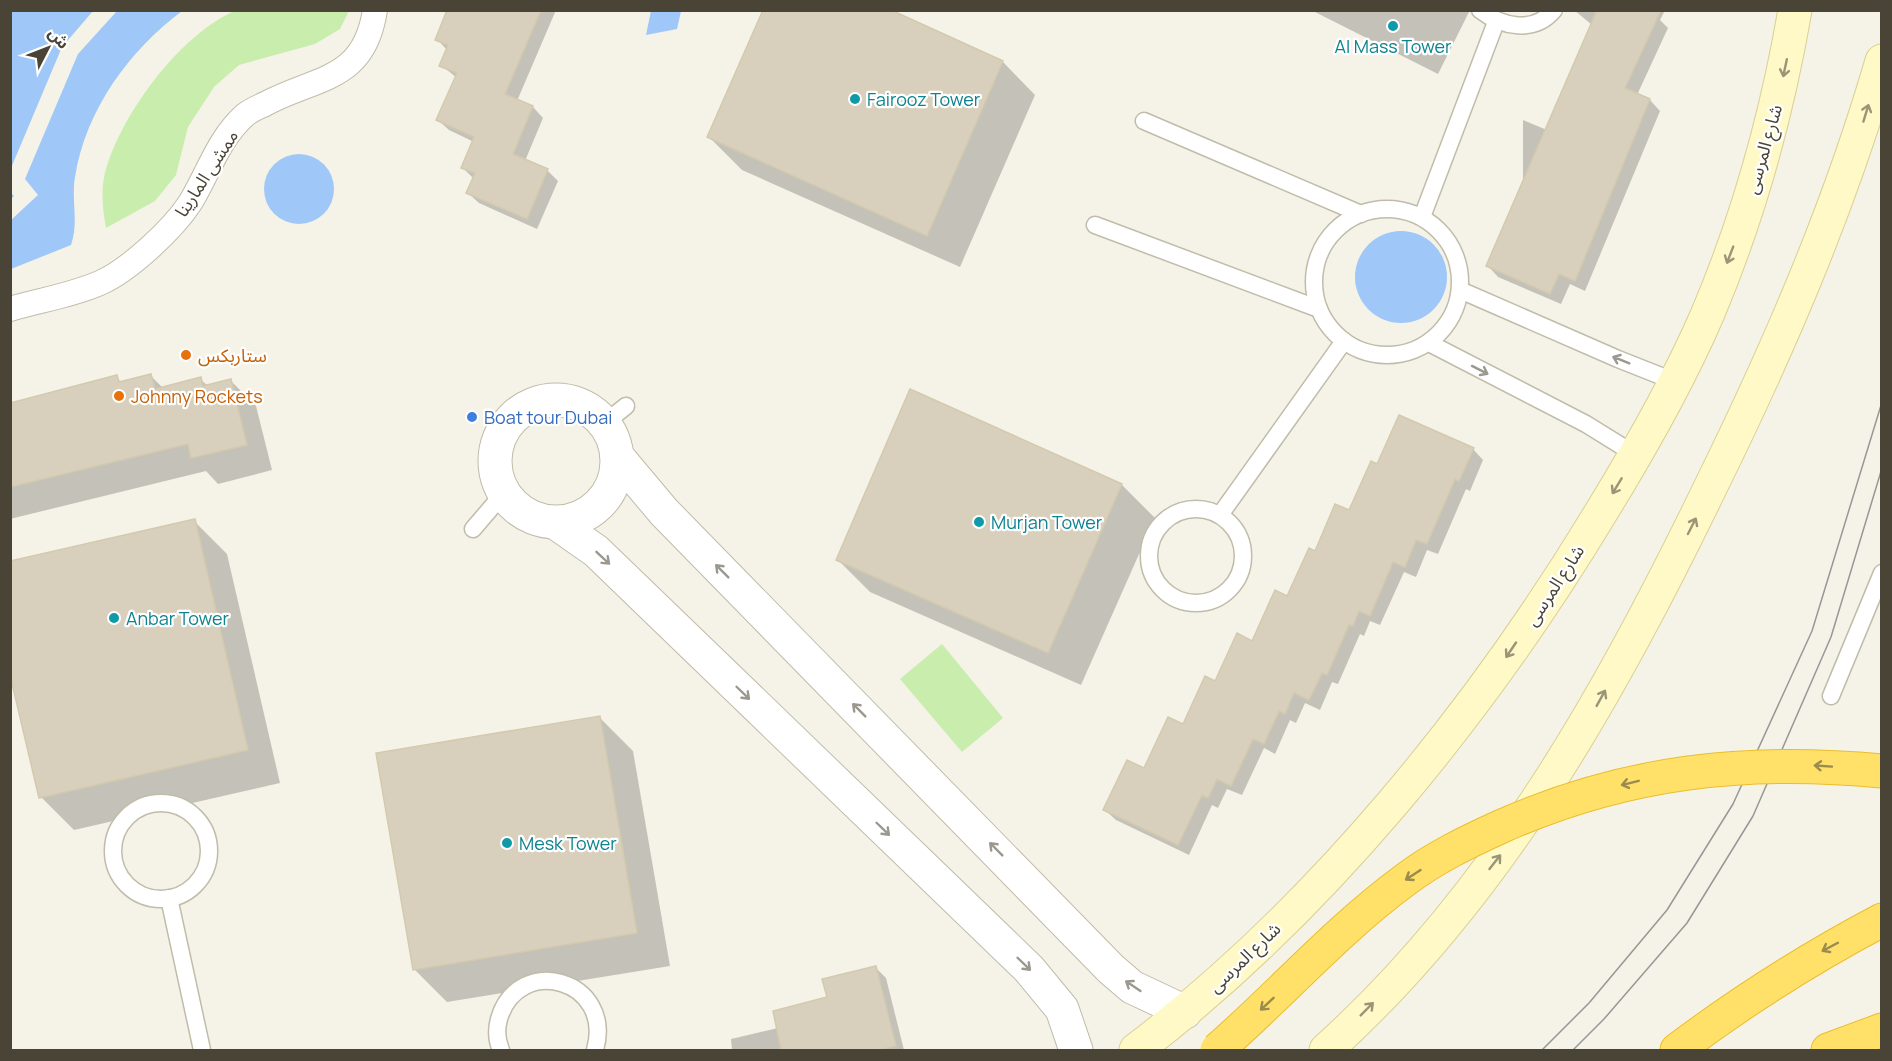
<svg xmlns="http://www.w3.org/2000/svg" width="1892" height="1061" font-family="Manrope,'Noto Sans Arabic',sans-serif">
  <rect width="100%" height="100%" fill="#f5f3e7"/>
  <!-- green -->
  <g fill="#c8edad">
    <path d="M237,10L349,11L340,29L315,44L239,65L214,87L188,127L176,175L155,201L106,228C103,213 101,193 104,178C116,120 181,32 237,10Z"/>
    <path d="M942,644L1003,718L962,752L900,679Z"/>
  </g>
  <!-- water -->
  <g fill="#9fc7f7">
    <path d="M11,11H182C129,51 86,109 75,177C71,200 79,222 71,245L11,269Z"/>
    <path d="M651,11H681L677,29L646,35Z"/>
    <circle cx="299" cy="189" r="35"/>
    <circle cx="1401" cy="277" r="46"/>
  </g>
  <!-- pier -->
  <path fill="#f5f3e7" d="M93,11H117L78,54L25,179L38,195L11,220V199L14,196L11,193V168L62,47Z"/>
  <!-- shadow -->
  <g fill="#0003">
    <path d="M453,10H556L517,101L533,107L543,118L525,161L547,170L558,181L537,229L479,203L468,193L474,179L463,168L474,142L449,130L438,120L457,78L441,65L447,50L437,39Z"/>
    <path d="M887,10L1003,62L1035,95L960,267L742,170L709,137Z"/>
    <path d="M1311,10H1470L1438,74Z"/>
    <path d="M1574,10H1665L1660,20L1668,28L1637,95L1650,100L1660,111L1585,291L1570,284L1561,304L1498,277L1488,266L1523,184V120L1547,130L1592,25Z"/>
    <path d="M151,376L163,388L200,379L208,386L230,380L256,406L272,470L218,484L206,471L10,519V404L116,377L122,383Z"/>
    <path d="M1473,449L1483,460L1470,491L1466,489L1438,554L1427,550L1416,577L1404,572L1380,625L1370,621L1364,636L1360,634L1338,684L1332,682L1320,710L1305,703L1296,723L1290,720L1275,754L1264,748L1242,795L1227,789L1218,808L1212,805L1189,855L1116,820L1105,810L1184,726L1216,683L1253,643L1288,598L1316,553L1350,512L1378,466Z"/>
    <path d="M1122,485L1155,518L1081,685L870,592L837,559Z"/>
    <path d="M194,521L227,554L280,783L74,830L41,797Z"/>
    <path d="M600,718L633,751L670,966L447,1002L414,969Z"/>
    <path d="M875,967L886,978L904,1050H732L731,1039L778,1028L829,998Z"/>
  </g>
  <!-- building -->
  <g fill="#d8d0bc" stroke="#d3caae" stroke-width="1.5">
    <path d="M447,10H541L505,94L533,106L513,154L548,169L527,219L466,193L475,173L461,168L474,137L436,120L457,73L439,66L448,45L435,40Z"/>
    <path d="M763,10H891L1003,61L927,236L707,137Z"/>
    <path d="M1597,10H1661L1625,88L1650,99L1575,281L1559,274L1550,294L1486,266Z"/>
    <path d="M151,374L155,389L201,377L203,386L231,379L247,445L191,458L188,444L10,487V403L117,375L119,382Z"/>
    <path d="M910,389L1122,484L1048,653L836,560Z"/>
    <path d="M1399,415L1474,448L1459,481L1455,479L1427,544L1416,540L1405,567L1393,562L1370,616L1359,611L1353,626L1349,625L1327,675L1322,673L1309,700L1294,693L1285,714L1279,711L1264,744L1253,739L1231,786L1217,779L1208,798L1202,795L1178,845L1103,810L1127,760L1144,768L1168,717L1183,724L1205,676L1215,681L1237,633L1252,641L1275,590L1287,596L1309,548L1315,551L1335,504L1349,510L1371,461L1377,464Z"/>
    <path d="M195,519L248,750L39,798L10,675V561Z"/>
    <path d="M600,716L637,933L413,970L376,753Z"/>
    <path d="M876,966L896,1046L879,1050H781L773,1011L827,997L822,979Z"/>
  </g>
  <g fill="none" stroke-linecap="round" stroke-linejoin="round">
    <!-- service casing -->
    <g stroke="#c1bca9" stroke-width="19">
      <g id="service">
        <path d="M1480,10C1502,27 1534,34 1554,10"/>
        <path d="M1144,121L1361,214"/>
        <circle cx="1387" cy="282" r="73"/>
        <path d="M1422,217L1496,22"/>
        <path d="M1095,225L1319,309"/>
        <path d="M1460,290L1618,359L1676,382"/>
        <path d="M1429,343L1586,424L1636,455"/>
        <path d="M605,423L626,406"/>
        <circle cx="1196" cy="556" r="47"/>
        <path d="M1220,515L1344,341"/>
        <path d="M473,529L503,494"/>
        <path d="M1831,696L1882,573"/>
        <circle cx="161" cy="851" r="48"/>
        <path d="M169,898L202,1050"/>
        <path d="M501,1050C497,1041 496,1030 499,1019C518,953 615,979 595,1050"/>
      </g>
    </g>
    <!-- pedestrian casing -->
    <g stroke="#c1bca9" stroke-width="26">
      <path id="pedestrian" d="M10,309C40,300 74,295 102,282C130,269 173,229 190,203C208,174 218,139 245,115C251,110 259,107 265,104C317,76 364,82 375,10"/>
    </g>
    <!-- minor casing -->
    <g stroke="#c1bca9" stroke-width="35">
      <g id="minor">
        <circle cx="556" cy="461" r="61"/>
        <path d="M617,456L664,512L1111,969L1132,987L1185,1012"/>
        <path d="M556,523L596,551L1029,969L1062,1009L1076,1050"/>
      </g>
    </g>
    <!-- secondary casing -->
    <g stroke="#d9d093" stroke-width="35">
      <g id="secondary">
        <path d="M1136,1050C1320,910 1481,711 1600,514C1640,449 1678,383 1708,313C1749,216 1777,114 1795,10"/>
        <path d="M1326,1050C1497,896 1611,693 1710,488C1778,350 1839,209 1882,61"/>
      </g>
    </g>
    <!-- motorway casing -->
    <g stroke="#ebbd2c" stroke-width="35">
      <g id="motorway">
        <path d="M1677,1050C1742,1001 1810,958 1882,920"/>
        <path d="M1828,1050L1882,1030"/>
      </g>
    </g>
    <!-- service -->
    <use href="#service" stroke="#fff" stroke-width="16"/>
    <!-- pedestrian -->
    <use href="#pedestrian" stroke="#fff" stroke-width="24"/>
    <!-- minor -->
    <use href="#minor" stroke="#fff" stroke-width="33"/>
    <!-- secondary -->
    <use href="#secondary" stroke="#fff9c8" stroke-width="33"/>
    <!-- motorway -->
    <use href="#motorway" stroke="#ffe169" stroke-width="33"/>
    <!-- tram -->
    <g stroke="#979797" stroke-width="1.5">
      <path d="M1542,1050L1589,1003L1667,910L1733,804L1812,631L1882,402"/>
      <path d="M1573,1050L1604,1019L1687,923L1753,816L1831,637L1882,468"/>
    </g>
    <!-- motorway-bridge casing -->
    <g stroke="#ebbd2c" stroke-width="35" stroke-linecap="butt">
      <path id="motorway-bridge" d="M1217,1050C1280,995 1337,930 1405,880C1434,858 1467,842 1500,827C1625,771 1747,758 1882,771"/>
    </g>
    <!-- motorway-bridge -->
    <use href="#motorway-bridge" stroke="#ffe169" stroke-width="33"/>
  </g>
  <!-- one-way arrows -->
  <defs><path id="oneway-shaft" d="M-6 0H5M1.5-3L5.5 0L1.5 3" fill="none" stroke-width="1.6" stroke-linecap="round" stroke-linejoin="round" transform="scale(1.5)"/></defs>
  <g stroke="#9b9577">
    <use href="#oneway-shaft" transform="translate(1785 68) rotate(102)"/>
    <use href="#oneway-shaft" transform="translate(1866 113) rotate(-73)"/>
    <use href="#oneway-shaft" transform="translate(1730 255) rotate(111)"/>
    <use href="#oneway-shaft" transform="translate(1617 486) rotate(121)"/>
    <use href="#oneway-shaft" transform="translate(1692 526) rotate(-63)"/>
    <use href="#oneway-shaft" transform="translate(1511 650) rotate(124)"/>
    <use href="#oneway-shaft" transform="translate(1601 698) rotate(-61)"/>
    <use href="#oneway-shaft" transform="translate(1495 862) rotate(-52)"/>
    <use href="#oneway-shaft" transform="translate(1367 1009) rotate(-45)"/>
  </g>
  <g stroke="#9b9890">
    <use href="#oneway-shaft" transform="translate(1621 360) rotate(-158)"/>
    <use href="#oneway-shaft" transform="translate(1480 370) rotate(27)"/>
    <use href="#oneway-shaft" transform="translate(603 558) rotate(43)"/>
    <use href="#oneway-shaft" transform="translate(722 571) rotate(-135)"/>
    <use href="#oneway-shaft" transform="translate(743 693) rotate(44)"/>
    <use href="#oneway-shaft" transform="translate(859 710) rotate(-135)"/>
    <use href="#oneway-shaft" transform="translate(883 829) rotate(44)"/>
    <use href="#oneway-shaft" transform="translate(996 849) rotate(-135)"/>
    <use href="#oneway-shaft" transform="translate(1024 964) rotate(44)"/>
    <use href="#oneway-shaft" transform="translate(1133 986) rotate(-146)"/>
  </g>
  <g stroke="#9b8b4c">
    <use href="#oneway-shaft" transform="translate(1823 766) rotate(-176)"/>
    <use href="#oneway-shaft" transform="translate(1630 783) rotate(166)"/>
    <use href="#oneway-shaft" transform="translate(1413 875) rotate(147)"/>
    <use href="#oneway-shaft" transform="translate(1830 947) rotate(152)"/>
    <use href="#oneway-shaft" transform="translate(1267 1004) rotate(137)"/>
  </g>
  <!-- markers -->
  <g fill="#0f9aa8" stroke="#fff" stroke-width="2">
    <circle cx="1393" cy="26" r="6"/>
    <circle cx="855" cy="99" r="6"/>
    <circle cx="979" cy="522" r="6"/>
    <circle cx="114" cy="618" r="6"/>
    <circle cx="507" cy="843" r="6"/>
  </g>
  <g fill="#e8710a" stroke="#fff" stroke-width="2">
    <circle cx="186" cy="355" r="6"/>
    <circle cx="119" cy="396" r="6"/>
  </g>
  <circle fill="#3f7fe0" stroke="#fff" stroke-width="2" cx="472" cy="417" r="6"/>
  <g text-anchor="middle" dominant-baseline="central" stroke-width="4.5" stroke-linejoin="round" paint-order="stroke">
    <!-- culture labels -->
    <g font-size="18" fill="#0d838f" stroke="#fff" text-anchor="start">
      <text x="1393" y="46" text-anchor="middle">Al Mass Tower</text>
      <text x="867" y="99">Fairooz Tower</text>
      <text x="991" y="522">Murjan Tower</text>
      <text x="126" y="618">Anbar Tower</text>
      <text x="519" y="843">Mesk Tower</text>
    </g>
    <!-- street labels -->
    <g font-size="18" fill="#494435" stroke="#fff">
      <text transform="translate(1763 149) rotate(-74)">شارع المرسى</text>
      <text transform="translate(206 173) rotate(-57)">ممشى المارينا</text>
      <text transform="translate(1554 585) rotate(-57)">شارع المرسى</text>
      <text transform="translate(1244 957) rotate(-44)">شارع المرسى</text>
    </g>
    <!-- food labels -->
    <g font-size="18" fill="#c56008" stroke="#fff" text-anchor="start">
      <text x="198" y="355">ستاربكس</text>
      <text x="131" y="396">Johnny Rockets</text>
    </g>
    <!-- shop labels -->
    <g font-size="18" fill="#366cbe" stroke="#fff" text-anchor="start">
      <text x="484" y="417">Boat tour Dubai</text>
    </g>
  </g>
  <!-- border -->
  <rect width="1892" height="1061" fill="none" stroke="#494435" stroke-width="24"/>
  <!-- north arrow -->
  <g transform="translate(48 48) rotate(48)" stroke="#ffffff" stroke-width="4.5" paint-order="stroke">
  <path d="M0-4.5L10 22L0 15L-10 22Z" fill="#494435"/>
  <text y="-9" font-size="16" font-weight="bold" text-anchor="middle" fill="#494435">ش</text>
  </g>
</svg>
